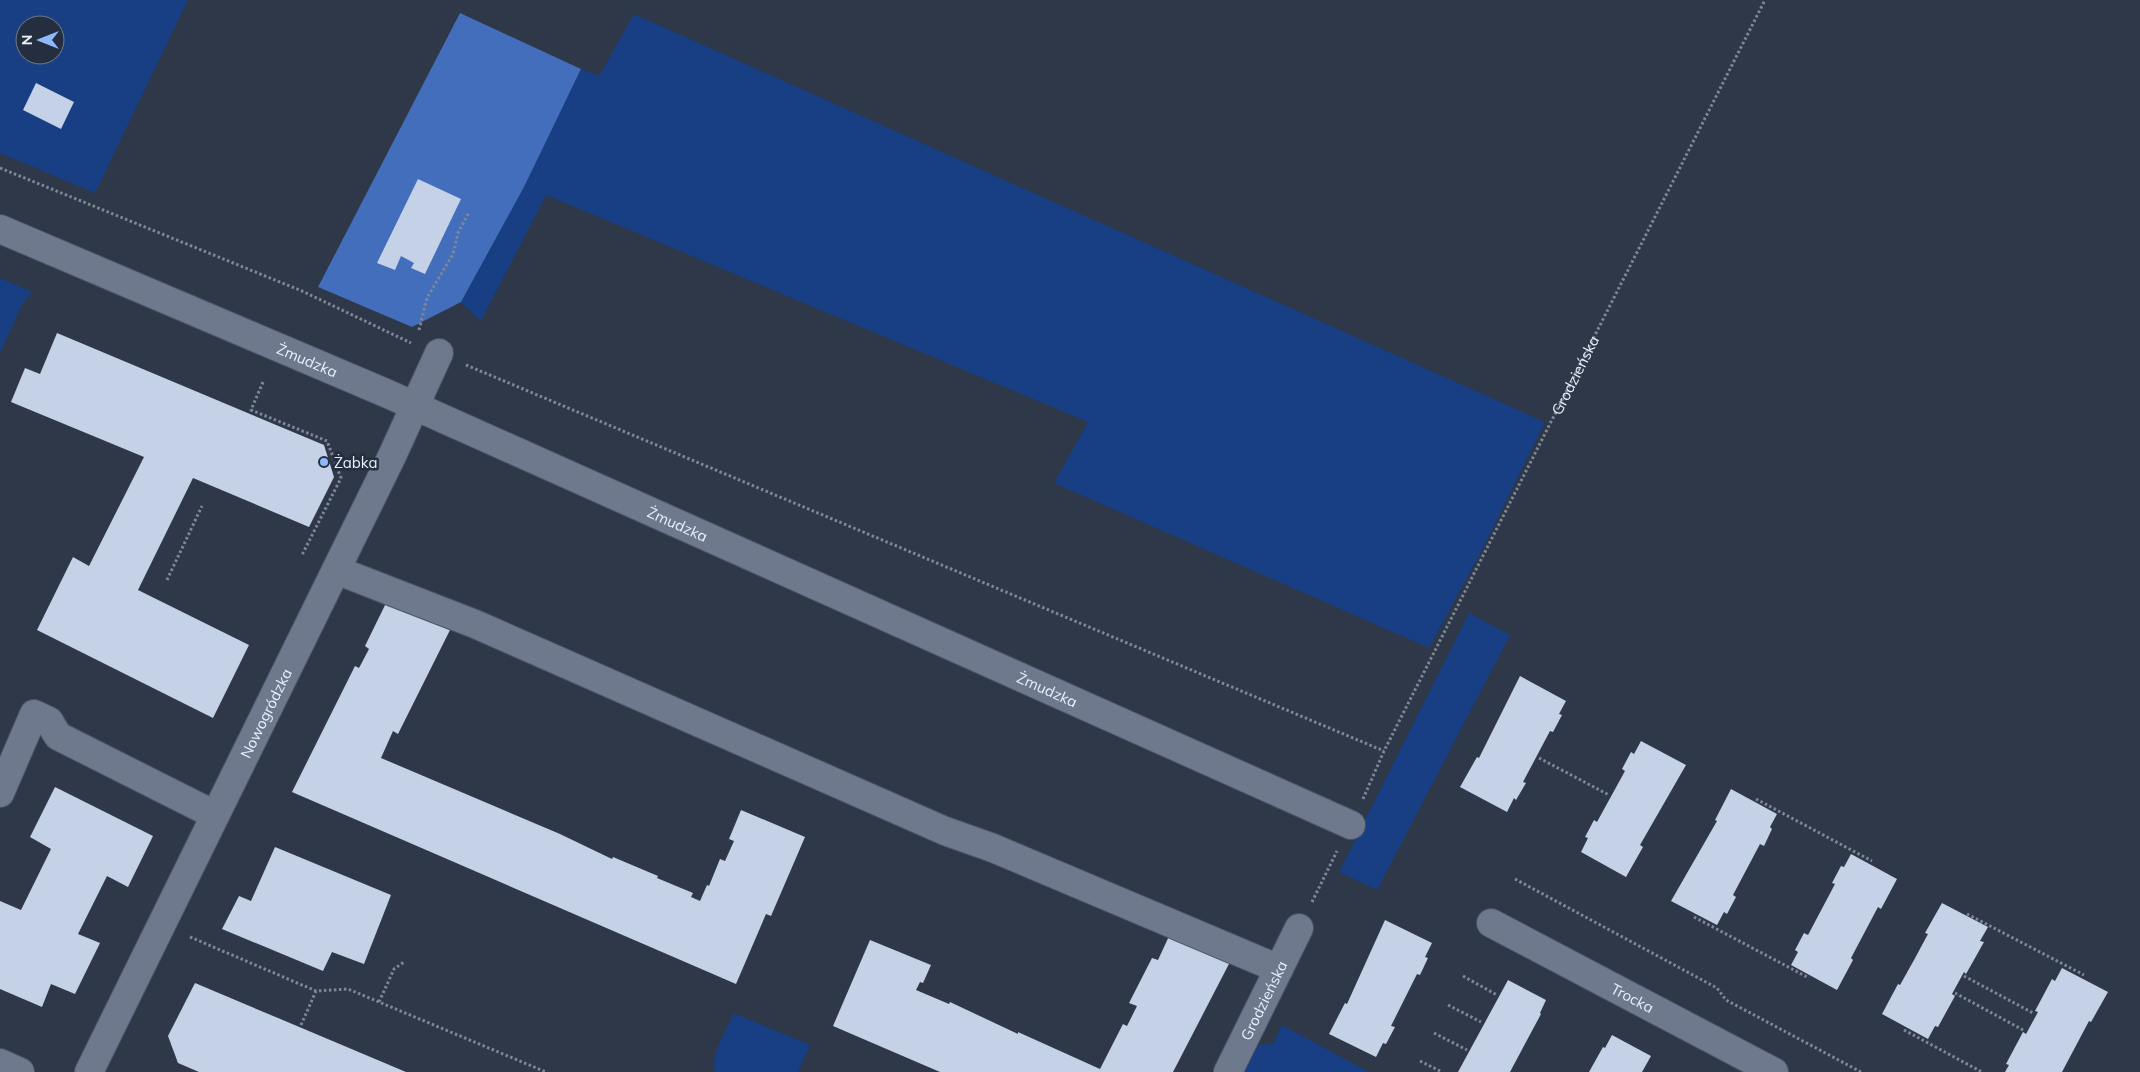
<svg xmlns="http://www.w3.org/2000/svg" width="2140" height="1072" font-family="Mulish,sans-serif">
  <rect width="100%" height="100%" fill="#2e3849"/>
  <!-- green -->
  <g fill="#183e83" fill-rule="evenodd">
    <path d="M0,0H188L95,193L0,153ZM25,25H55V55H25Z"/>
    <path d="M634,14L1545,422L1483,548L1429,648L1054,483L1088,422L546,195L481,321L461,302L524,187L581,69L599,76Z"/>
    <path d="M0,278L32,292L22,305L0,353Z"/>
    <path d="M1469,613L1510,635L1377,890L1339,872Z"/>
    <path d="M734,1013L810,1045L798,1072H715C710,1054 727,1029 734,1013Z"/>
    <path d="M1282,1025L1369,1072H1241L1255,1045L1273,1044Z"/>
  </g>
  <!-- forest -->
  <path fill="#436ebb" d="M460,13L581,69L524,187L461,302L412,327L318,287Z"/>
  <!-- building -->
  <g fill="#c4d1e6">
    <path d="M36,83L74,102L61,129L23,110Z"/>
    <path d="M418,179L461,199L425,274L411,268L414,263L401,256L395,270L377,263Z"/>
    <path d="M57,333L324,445L334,477L309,527L193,478L138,590L249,645L213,718L37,630L73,557L89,566L144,457L11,402L25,368L40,374Z"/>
    <path d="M388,599L452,626L398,734L393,731L381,758L560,834L612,859L613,857L658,876L657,878L693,893L691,897L700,901L707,885L709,886L720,859L725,861L734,841L729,839L741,810L805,837L771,916L766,914L736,984L292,792L355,666L359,668L369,649L365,646Z"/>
    <path d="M1520,676L1566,701L1559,714L1562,715L1553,732L1550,731L1523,782L1526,783L1516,800L1514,798L1507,812L1460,787L1477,757L1479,758Z"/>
    <path d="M1641,741L1686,765L1640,845L1643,847L1626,877L1581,852L1588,838L1585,837L1594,820L1597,822L1625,771L1622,769L1631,752L1634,754Z"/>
    <path d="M55,787L153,836L128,887L107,876L78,934L100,943L75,994L51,984L42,1007L0,989V901L21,910L51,849L30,837Z"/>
    <path d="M1731,789L1777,814L1770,827L1772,829L1764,846L1760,844L1733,895L1736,897L1727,914L1724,912L1717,925L1671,901L1717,821L1715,820Z"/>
    <path d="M275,847L391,895L364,964L332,952L323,971L222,929L239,896L251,901Z"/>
    <path d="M1851,854L1897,879L1881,909L1878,907L1851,958L1853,960L1837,990L1791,965L1798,952L1795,950L1804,933L1808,935L1835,884L1832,883L1841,866L1844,867Z"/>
    <path d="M1942,903L1988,927L1980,941L1984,942L1966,974L1964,972L1952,994L1955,996L1938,1027L1935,1026L1928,1039L1882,1014L1898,984L1900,985L1914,960L1928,934L1925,933Z"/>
    <path d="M1385,920L1432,943L1425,957L1428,958L1420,975L1417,974L1391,1026L1395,1027L1386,1044L1383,1043L1376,1057L1329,1034L1345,1003L1347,1004Z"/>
    <path d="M1170,934L1231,960L1173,1072H940L833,1026L870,940L931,965L923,983L920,982L916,990L949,1004L950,1002L1018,1034V1032L1100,1069L1123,1024L1127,1026L1137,1006L1129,1003L1152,958L1158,960Z"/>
    <path d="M2062,968L2108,992L2091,1022L2089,1021L2062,1072H2005L2009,1065L2006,1064L2023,1032L2026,1034L2038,1012L2035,1011L2052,979L2055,981Z"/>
    <path d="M1508,980L1546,1000L1540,1013L1541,1014L1510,1072H1458Z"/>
    <path d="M195,983L406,1072H199L178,1063L168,1036Z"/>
    <path d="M1612,1035L1651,1056L1642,1072H1589L1603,1047L1605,1048Z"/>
  </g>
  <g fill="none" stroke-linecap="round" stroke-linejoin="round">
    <!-- minor casing -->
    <g stroke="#4d5564" stroke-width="30">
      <g id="minor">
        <path id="s2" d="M0,229L388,394L1351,825"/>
        <path d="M336,570L475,624L945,831L993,848L1279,969"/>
        <path d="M0,793L34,714L49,721L58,736L215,815"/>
        <path id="s3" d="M1491,923L1774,1072"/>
        <path d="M0,1063L20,1072"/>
        <path id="s4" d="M89,1072L392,456L439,353"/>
        <path id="s5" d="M1228,1072L1299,928"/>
      </g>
    </g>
    <!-- path -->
    <g stroke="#7e8795" stroke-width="3" stroke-dasharray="2.5 2.5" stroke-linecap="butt">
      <path d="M0,168L302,291L411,343"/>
      <path d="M419,330L427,298L453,254L458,233L469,212"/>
      <path d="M466,365L1384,751"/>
      <path d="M263,382L251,410L327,441L341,478L302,555"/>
      <path d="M167,580L202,506"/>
      <path d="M1539,758L1609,795"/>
      <path id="s1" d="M1363,799L1384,751L1765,0"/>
      <path d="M1756,799L1872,861"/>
      <path d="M1515,879L1717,988L1726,1000L1861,1072"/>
      <path d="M1312,902L1337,851"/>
      <path d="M1967,914L2084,975"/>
      <path d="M1694,917L1809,978"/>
      <path d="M190,937L316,991L348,989L546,1072"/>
      <path d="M1463,976L1497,995"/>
      <path d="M1964,976L2033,1013"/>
      <path d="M1955,993L2025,1031"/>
      <path d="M379,1002L394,969L404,962"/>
      <path d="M1448,1005L1481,1022"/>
      <path d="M301,1025L316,991"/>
      <path d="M1904,1030L1982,1072"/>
      <path d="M1434,1033L1467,1050"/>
      <path d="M1420,1061L1442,1072"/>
    </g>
    <!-- minor -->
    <use href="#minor" stroke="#6e798d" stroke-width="28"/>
  </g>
  <!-- markers -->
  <circle fill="#90b8fd" stroke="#242e3e" stroke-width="2" cx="324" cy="462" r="5"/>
  <g text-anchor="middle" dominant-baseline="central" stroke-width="5" stroke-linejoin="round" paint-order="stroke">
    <!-- street labels -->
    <g font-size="15" fill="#e9f0fb" stroke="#242e3e">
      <text stroke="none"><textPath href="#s2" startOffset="334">Żmudzka</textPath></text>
      <text stroke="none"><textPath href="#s1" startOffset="474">Grodzieńska</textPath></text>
      <text stroke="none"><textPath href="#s2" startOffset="739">Żmudzka</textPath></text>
      <text stroke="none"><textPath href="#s2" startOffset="1144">Żmudzka</textPath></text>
      <text stroke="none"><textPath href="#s4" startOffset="400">Nowogródzka</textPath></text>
      <text stroke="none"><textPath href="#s3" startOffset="160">Trocka</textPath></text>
      <text stroke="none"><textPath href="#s5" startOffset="80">Grodzieńska</textPath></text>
    </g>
    <!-- poi labels -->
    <g font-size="15" fill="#e9f0fb" stroke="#242e3e" text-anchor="start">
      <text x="334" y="462">Żabka</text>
    </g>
  </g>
  <!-- north arrow -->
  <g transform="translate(40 40) rotate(270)"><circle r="24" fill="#242e3e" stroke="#737c8a"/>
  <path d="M0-4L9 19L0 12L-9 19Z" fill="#90b8fd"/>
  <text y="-8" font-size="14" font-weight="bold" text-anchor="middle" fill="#e9f0fb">N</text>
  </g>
</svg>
